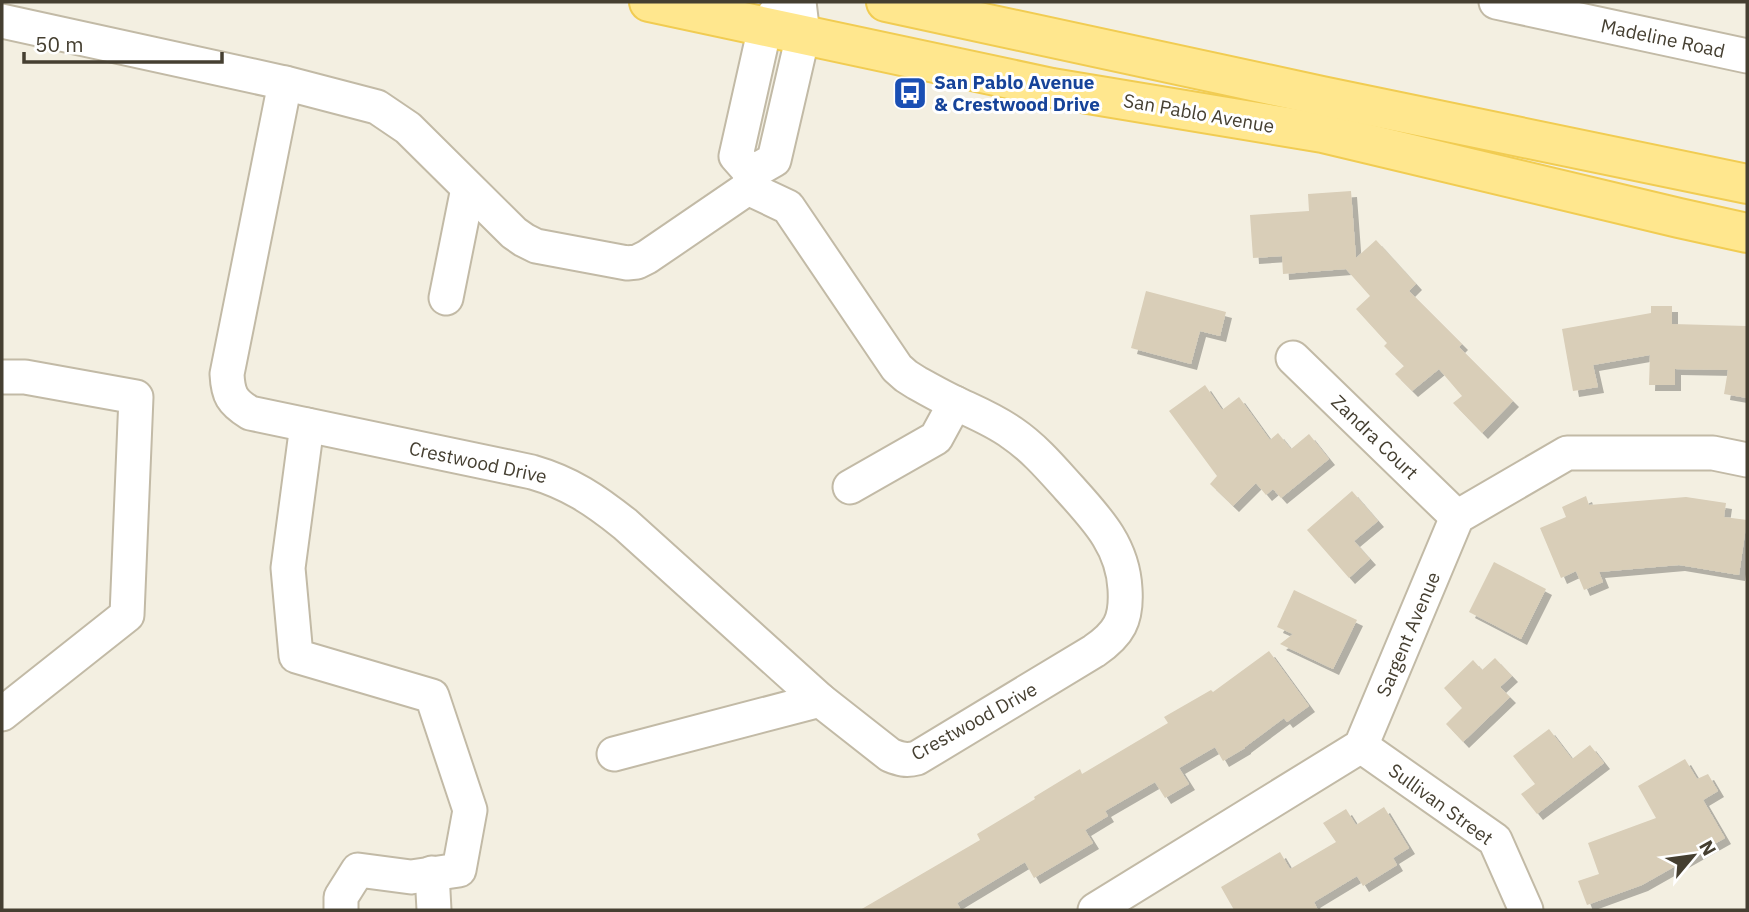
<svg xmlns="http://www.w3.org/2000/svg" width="1749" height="912" font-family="'IBM Plex Sans',sans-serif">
  <defs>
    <filter id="shadow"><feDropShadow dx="6" dy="6" stdDeviation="0" flood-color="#0004"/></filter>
  </defs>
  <rect width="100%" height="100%" fill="#f3efe1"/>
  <!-- building -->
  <g fill="#d9ceb8" filter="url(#shadow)">
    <path d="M1351,191L1356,258L1376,240L1416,284L1409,291L1462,344L1459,347L1513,401L1482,433L1453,403L1462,396L1439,369L1412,391L1395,374L1404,366L1384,346L1387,343L1356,309L1370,296L1346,269L1283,274L1282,256L1253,258L1250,215L1309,211L1308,194Z"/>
    <path d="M1146,291L1226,312L1220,336L1200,331L1191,364L1131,348Z"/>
    <path d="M1651,306H1672V324L1747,326V398L1724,394L1728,370L1675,369V385H1649L1650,355L1593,365L1598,387L1573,391L1562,329L1651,313Z"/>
    <path d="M1205,385L1222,410L1239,397L1270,440L1278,433L1291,449L1309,434L1329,459L1281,498L1273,489L1266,495L1256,483L1233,506L1210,484L1217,476L1169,411Z"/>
    <path d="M1352,491L1378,521L1354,541L1370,559L1349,578L1307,530Z"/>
    <path d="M1586,496L1589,505L1686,497L1726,503L1724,517L1747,520L1739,575L1679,565L1599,572L1603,582L1584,590L1576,571L1561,578L1540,528L1566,517L1562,507Z"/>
    <path d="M1494,562L1546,589L1521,639L1469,612Z"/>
    <path d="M1294,590L1357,620L1333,669L1280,644L1293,634L1277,627Z"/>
    <path d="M1269,651L1309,706L1287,722L1284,718L1245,747V748L1223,761L1215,747L1179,768L1189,784L1165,798L1155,782L1105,811L1108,816L1085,830L1093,843L1034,878L1025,862L957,903L961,910H860L980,840L977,834L1035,799L1034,797L1080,769L1082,774L1168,723L1164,717L1211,690L1213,692Z"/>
    <path d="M1495,658L1512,676L1500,687L1510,697L1463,742L1446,724L1462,708L1444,688L1473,660L1482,670Z"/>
    <path d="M1549,729L1572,759L1590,745L1604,763L1537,814L1521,794L1535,784L1513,756Z"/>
    <path d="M1685,759L1697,779L1708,774L1718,791L1703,800L1725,838L1642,885L1587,905L1578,881L1599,874L1588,843L1656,818L1638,786Z"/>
    <path d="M1384,807L1409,848L1393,858L1397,865L1363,886L1357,876L1314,902L1318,910H1234L1221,887L1280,852L1290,869L1336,842L1323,823L1346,809L1356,825Z"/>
  </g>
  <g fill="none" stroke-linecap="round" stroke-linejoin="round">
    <!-- minor casing -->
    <g stroke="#c2baa6" stroke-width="37">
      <g id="minor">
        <path d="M1496,2L1747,56"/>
        <path d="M2,21L285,83"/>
        <path d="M285,83L377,107L408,128L514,233L524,240L536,246L627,263L637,262L647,257L748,188L788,207L897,368L906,376L917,383C930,390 942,397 955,403C974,412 994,420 1012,433C1034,448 1051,468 1069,488C1097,519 1123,546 1125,589C1127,620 1119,634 1094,651L917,758C906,761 900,759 890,755L820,700L625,524C595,500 570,483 532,472L250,413C232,402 228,395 227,374Z"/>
        <path d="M751,173L736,156L765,27L780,7"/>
        <path d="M748,188L751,173L774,160L803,35L799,2"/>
        <path d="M446,298L468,188"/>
        <path d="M1293,358L1457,517"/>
        <path d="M2,377H25L136,397L127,615L2,714"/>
        <path d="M307,425L288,568L296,656L432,696L470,810L459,870L411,877L358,870L341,897V910"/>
        <path d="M850,487L936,438L955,403"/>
        <path d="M1361,746L1495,840L1526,910"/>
        <path d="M614,754L820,700"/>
        <path d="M432,873L434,910"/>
        <path d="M1095,910L1361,746L1457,517L1567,453H1713L1747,460"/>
      </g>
    </g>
    <!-- major casing -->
    <g stroke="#f1cc52" stroke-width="42">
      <g id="major">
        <path d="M649,2L1052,88L1323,133L1679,218L1747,233"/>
        <path d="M886,2L1322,96L1747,184"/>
      </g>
    </g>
    <!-- minor -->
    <use href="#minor" stroke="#fff" stroke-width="33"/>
    <!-- major -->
    <use href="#major" stroke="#ffe78e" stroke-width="38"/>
  </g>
  <!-- icons -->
  <defs>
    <g id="bus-square" transform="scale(1.75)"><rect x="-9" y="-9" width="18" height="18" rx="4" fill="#1a4fb4" stroke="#fff"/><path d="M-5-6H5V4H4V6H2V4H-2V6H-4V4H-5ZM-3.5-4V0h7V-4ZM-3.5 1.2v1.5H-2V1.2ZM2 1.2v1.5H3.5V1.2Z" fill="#fff"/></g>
  </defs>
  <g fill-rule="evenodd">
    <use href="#bus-square" x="910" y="93"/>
  </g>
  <g text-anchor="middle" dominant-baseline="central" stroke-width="6" stroke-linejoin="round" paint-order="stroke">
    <!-- street labels -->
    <g font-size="19" fill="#453f31" stroke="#fff">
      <text transform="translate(1663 38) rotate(12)">Madeline Road</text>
      <text transform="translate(1199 113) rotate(10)">San Pablo Avenue</text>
      <text transform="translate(1375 437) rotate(44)">Zandra Court</text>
      <text transform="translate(478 462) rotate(12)">Crestwood Drive</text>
      <text transform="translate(1408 634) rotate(-67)">Sargent Avenue</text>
      <text transform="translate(974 721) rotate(-29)">Crestwood Drive</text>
      <text transform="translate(1441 804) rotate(36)">Sullivan Street</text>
    </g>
    <!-- transit labels -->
    <g font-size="19" font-weight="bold" fill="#164399" stroke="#fff" text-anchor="start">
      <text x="934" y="82">San Pablo Avenue<tspan x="934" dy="22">&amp; Crestwood Drive</tspan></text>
    </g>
  </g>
  <!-- border -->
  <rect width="1749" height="912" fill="none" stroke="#453f31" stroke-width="7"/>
  <!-- north arrow -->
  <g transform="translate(1693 856) rotate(61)" stroke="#ffffff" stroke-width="5" paint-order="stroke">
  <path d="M0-5L12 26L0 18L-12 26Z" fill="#453f31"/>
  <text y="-10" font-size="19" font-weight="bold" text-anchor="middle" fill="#453f31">N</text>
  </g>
  <!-- scale -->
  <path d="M24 52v10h198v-10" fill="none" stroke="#453f31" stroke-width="3.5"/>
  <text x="35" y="52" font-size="21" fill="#453f31" stroke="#ffffff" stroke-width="5" paint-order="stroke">50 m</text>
</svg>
